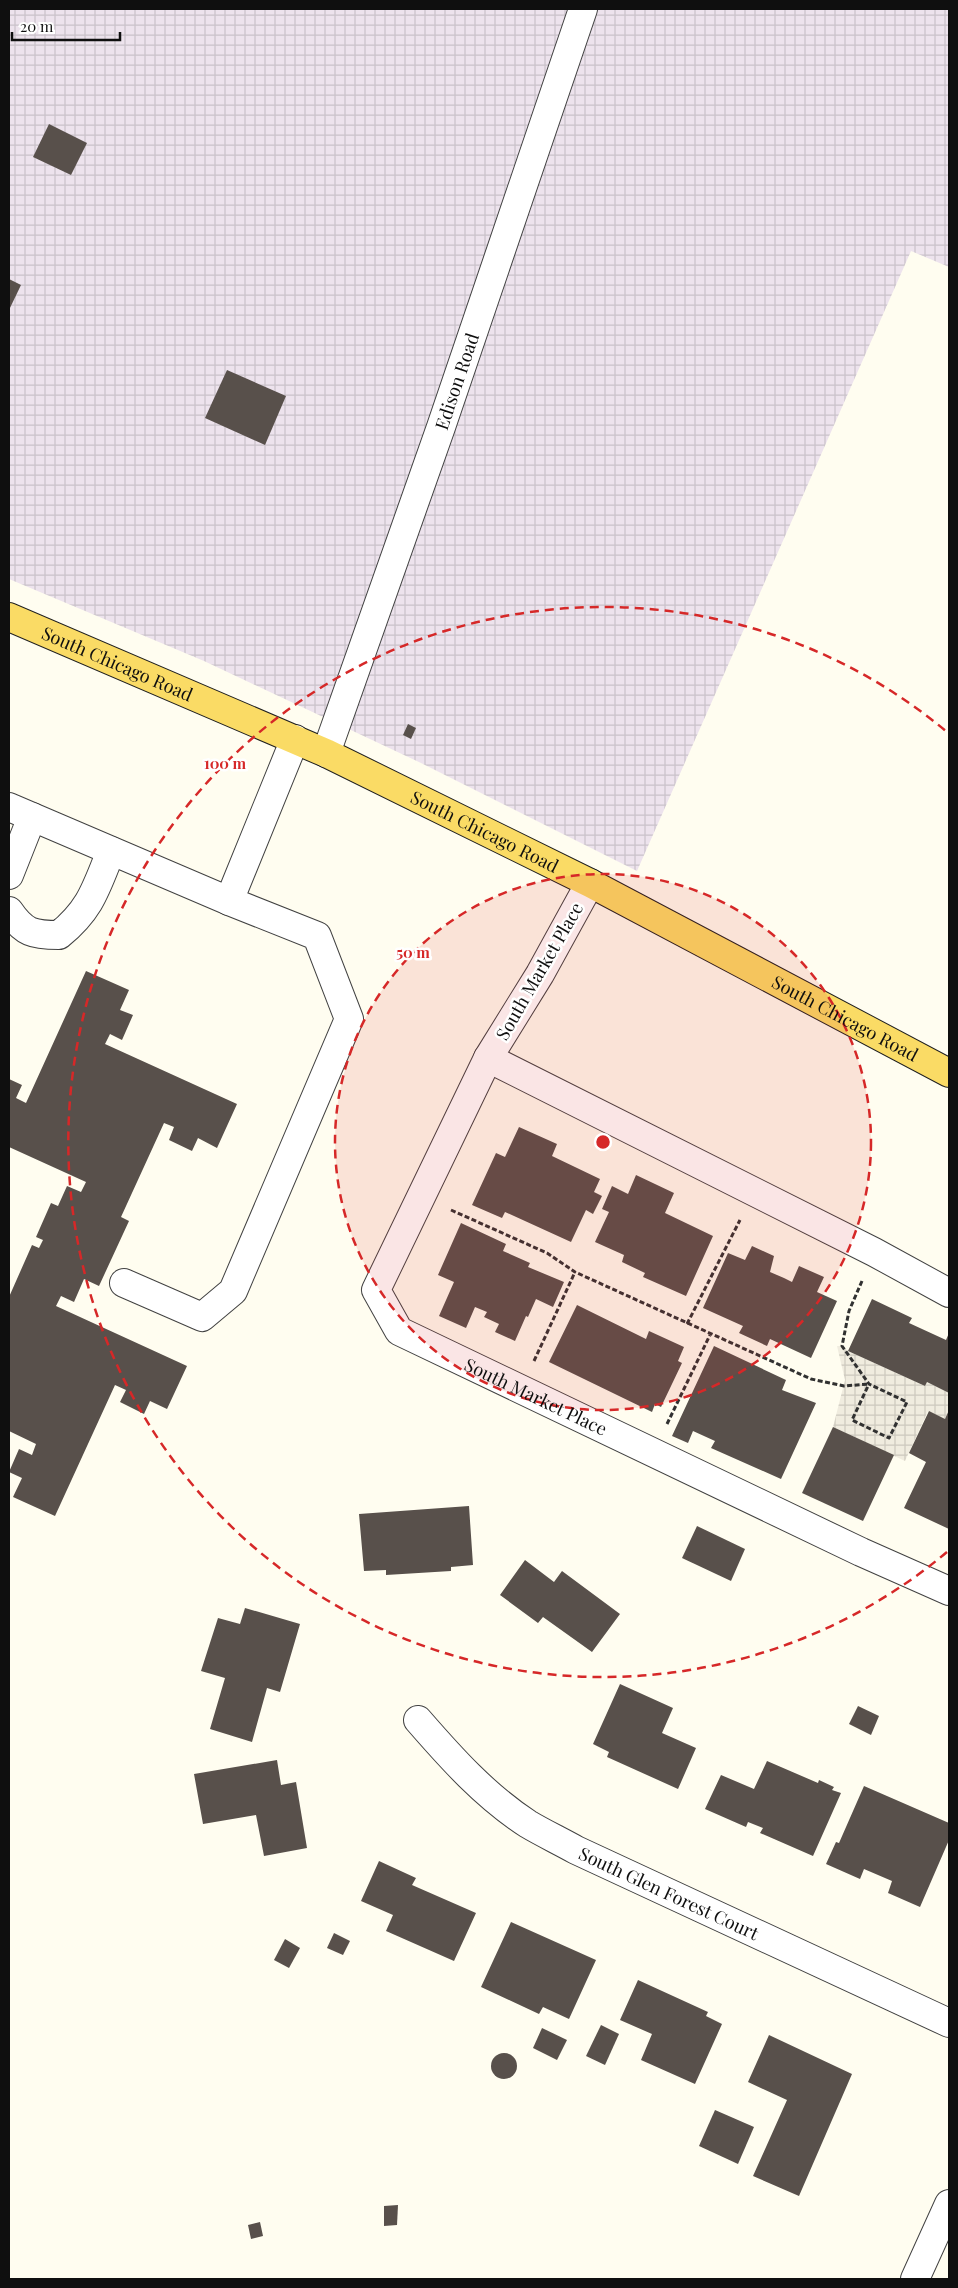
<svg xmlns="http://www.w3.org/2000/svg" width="958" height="2288" font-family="'Playfair Display',serif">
  <defs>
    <pattern id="industrial-grid" width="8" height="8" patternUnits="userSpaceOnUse" patternTransform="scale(1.25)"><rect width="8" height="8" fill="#ede3ed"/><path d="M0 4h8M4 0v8" fill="none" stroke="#cac2ca"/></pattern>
    <pattern id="plaza-grid" width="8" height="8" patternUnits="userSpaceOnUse" patternTransform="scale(1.25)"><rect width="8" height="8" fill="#f0ecdf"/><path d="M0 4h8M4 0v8" fill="none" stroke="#cdc9be"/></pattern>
  </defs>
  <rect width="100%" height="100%" fill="#fffdf0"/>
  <!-- industrial -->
  <path fill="url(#industrial-grid)" d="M9,9H949V267L911,251L637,871L421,763L204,661L9,579Z"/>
  <!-- plaza -->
  <path fill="url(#plaza-grid)" d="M837,1346H842L848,1351L925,1386L927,1382L949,1393V1410L945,1419L928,1411L905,1461L833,1427L845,1380Z"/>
  <!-- building -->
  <g fill="#58504b">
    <path d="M49,124L87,143L71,175L33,157Z"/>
    <path d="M9,279L21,285L9,310Z"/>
    <path d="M227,370L286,396L265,445L205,418Z"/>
    <path d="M408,724L416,728L411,739L403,735Z"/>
    <path d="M86,971L129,990L120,1010L133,1015L122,1040L110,1034L105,1044L237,1104L217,1148L198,1138L192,1151L169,1140L174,1127L164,1123L121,1217L129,1221L99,1286L84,1279L74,1302L61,1296L56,1306L187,1366L167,1409L150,1401L144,1414L120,1402L126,1390L115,1385L55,1516L13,1497L22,1478L9,1472L19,1449L32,1455L36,1444L9,1431V1297L32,1245L39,1248L43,1240L36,1237L51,1203L58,1206L67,1186L81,1192L86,1182L9,1147V1079L22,1085L16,1098L26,1103Z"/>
    <path d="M519,1127L557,1144L552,1156L600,1179L594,1192L602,1196L593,1214L586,1210L571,1242L505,1212L502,1218L472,1205L496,1153L505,1157Z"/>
    <path d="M636,1175L674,1193L665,1213L713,1236L686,1296L643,1277L645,1273L622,1262L624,1255L595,1242L609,1212L602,1209L612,1186L628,1194Z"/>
    <path d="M461,1223L506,1244L503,1251L530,1263L528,1267L564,1282L553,1307L536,1299L528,1317L526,1316L515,1341L495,1332L499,1324L484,1317L487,1312L475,1307L466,1328L439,1316L454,1282L438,1275Z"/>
    <path d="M752,1246L774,1256L770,1272L784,1278L792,1282L799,1266L824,1277L817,1292L837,1301L811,1358L770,1339L767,1346L739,1333L743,1326L703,1308L728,1253L745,1260Z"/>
    <path d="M872,1299L912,1318L909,1323L946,1340L949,1333V1393L927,1382L925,1386L848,1351Z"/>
    <path d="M577,1305L646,1339L649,1331L684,1347L678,1361L682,1363L661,1407L655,1404L652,1412L549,1362Z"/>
    <path d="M714,1346L786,1380L782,1390L816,1403L781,1479L711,1448L715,1441L693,1431L688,1443L672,1436Z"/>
    <path d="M949,1410V1529L904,1508L926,1462L909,1453L929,1411L945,1419Z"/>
    <path d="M833,1427L894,1455L863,1521L802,1493Z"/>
    <path d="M469,1506L473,1565L451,1567V1571L386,1575V1570L364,1571L359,1514Z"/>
    <path d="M697,1526L745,1549L731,1581L682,1558Z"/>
    <path d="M525,1560L554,1582L562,1571L620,1614L592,1652L543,1617L538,1623L500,1595Z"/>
    <path d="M245,1608L300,1624L280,1692L267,1688L252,1742L210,1729L225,1678L201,1671L218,1618L240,1624Z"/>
    <path d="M620,1684L673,1708L662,1733L696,1748L678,1789L607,1757L609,1752L593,1744Z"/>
    <path d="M858,1706L879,1716L871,1735L849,1724Z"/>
    <path d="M277,1760L281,1785L296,1782L307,1848L264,1856L256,1815L203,1824L194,1774Z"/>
    <path d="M767,1761L818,1783L819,1780L834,1787L832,1790L841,1793L813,1856L760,1833L763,1828L748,1822L746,1827L705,1809L721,1775L754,1789Z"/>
    <path d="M864,1786L949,1823V1840L920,1907L888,1893L892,1881L864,1869L860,1879L826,1864L836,1842L839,1843Z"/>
    <path d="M379,1861L416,1878L412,1885L476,1913L454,1961L386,1931L393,1915L361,1901Z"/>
    <path d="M511,1922L596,1960L569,2019L543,2007L539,2014L481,1987Z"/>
    <path d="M334,1933L350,1941L343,1955L327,1948Z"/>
    <path d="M285,1939L300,1948L289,1968L274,1960Z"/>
    <path d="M638,1980L708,2012L706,2016L722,2024L695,2084L641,2060L652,2034L620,2020Z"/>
    <path d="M601,2025L619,2034L605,2065L586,2056Z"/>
    <path d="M542,2028L567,2040L557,2060L533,2048Z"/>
    <path d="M769,2035L852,2074L799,2196L753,2176L787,2100L748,2082Z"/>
    <circle cx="504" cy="2066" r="13"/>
    <path d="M715,2110L754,2127L738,2164L699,2146Z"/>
    <path d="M398,2205L397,2225L384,2226V2206Z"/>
    <path d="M260,2222L263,2236L251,2239L248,2225Z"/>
  </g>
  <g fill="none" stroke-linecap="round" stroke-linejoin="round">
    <!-- minor casing -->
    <g stroke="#424242" stroke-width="30">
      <g id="minor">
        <path id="s1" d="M326,753L441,427L583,9"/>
        <path d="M9,807L229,901L317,936L349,1019L233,1291L202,1317L124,1283"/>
        <path d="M9,875L32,817"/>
        <path id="s2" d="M590,883L540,974L488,1058L376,1290L399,1331L861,1552L949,1591"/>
        <path d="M229,901L295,739"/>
        <path d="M9,911C24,933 33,935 59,935C91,909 96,888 111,851"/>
        <path d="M488,1058L874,1252L949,1293"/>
        <path id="s3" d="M418,1720C451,1758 485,1796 528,1824C543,1833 560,1841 576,1850L949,2023"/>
        <path d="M915,2279L949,2204"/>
      </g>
    </g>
    <!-- major casing -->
    <g stroke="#202020" stroke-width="30">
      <g id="major">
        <path id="s4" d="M9,617L326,753L590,883L949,1073"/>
      </g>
    </g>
    <!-- path -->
    <g stroke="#313131" stroke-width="3" stroke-dasharray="5 2.5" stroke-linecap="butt">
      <path d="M451,1210L547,1253L575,1272L811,1379L844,1386L869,1384"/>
      <path d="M862,1281L849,1311L842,1346L869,1384L907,1402L889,1438L852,1420L869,1384"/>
      <path d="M687,1324L740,1220"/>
      <path d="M534,1361L575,1272"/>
      <path d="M667,1424L710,1335"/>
    </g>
    <!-- minor -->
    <use href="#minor" stroke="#fff" stroke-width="28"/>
    <!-- major -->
    <use href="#major" stroke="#fadb65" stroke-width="28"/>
  </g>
  <!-- distance rings -->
  <circle cx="603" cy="1142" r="268" fill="#d62828" fill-opacity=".12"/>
  <g fill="none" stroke="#d62828" stroke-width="2.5" stroke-dasharray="9 6">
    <circle cx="603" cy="1142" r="268"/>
    <path d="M947 1552A535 535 0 1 1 947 732"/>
  </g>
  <g text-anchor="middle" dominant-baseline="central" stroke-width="5" stroke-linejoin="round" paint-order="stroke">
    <!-- street labels -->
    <g font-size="18" fill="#0f0f0f" stroke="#fff">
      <text stroke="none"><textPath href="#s1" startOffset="394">Edison Road</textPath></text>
      <text stroke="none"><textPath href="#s4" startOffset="118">South Chicago Road</textPath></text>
      <text stroke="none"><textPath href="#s4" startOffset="522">South Chicago Road</textPath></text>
      <text transform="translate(539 971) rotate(-60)">South Market Place</text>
      <text stroke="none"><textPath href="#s4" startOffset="928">South Chicago Road</textPath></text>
      <text stroke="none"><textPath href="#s2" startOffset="659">South Market Place</textPath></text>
      <text stroke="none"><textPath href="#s3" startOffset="309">South Glen Forest Court</textPath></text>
    </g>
  </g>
  <circle cx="603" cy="1142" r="8" fill="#d62828" stroke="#fff" stroke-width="2.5"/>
  <g font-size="15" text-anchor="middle" font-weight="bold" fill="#d62828" stroke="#fff" stroke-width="5" stroke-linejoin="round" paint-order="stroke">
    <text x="225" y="769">100 m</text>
    <text x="413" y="958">50 m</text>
  </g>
  <!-- border -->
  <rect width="958" height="2288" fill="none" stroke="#0f0f0f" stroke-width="20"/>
  <!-- scale -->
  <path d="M12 32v8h108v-8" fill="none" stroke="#0f0f0f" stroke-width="2.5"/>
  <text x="20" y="32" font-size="15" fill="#0f0f0f" stroke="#ffffff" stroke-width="4" paint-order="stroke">20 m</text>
</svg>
